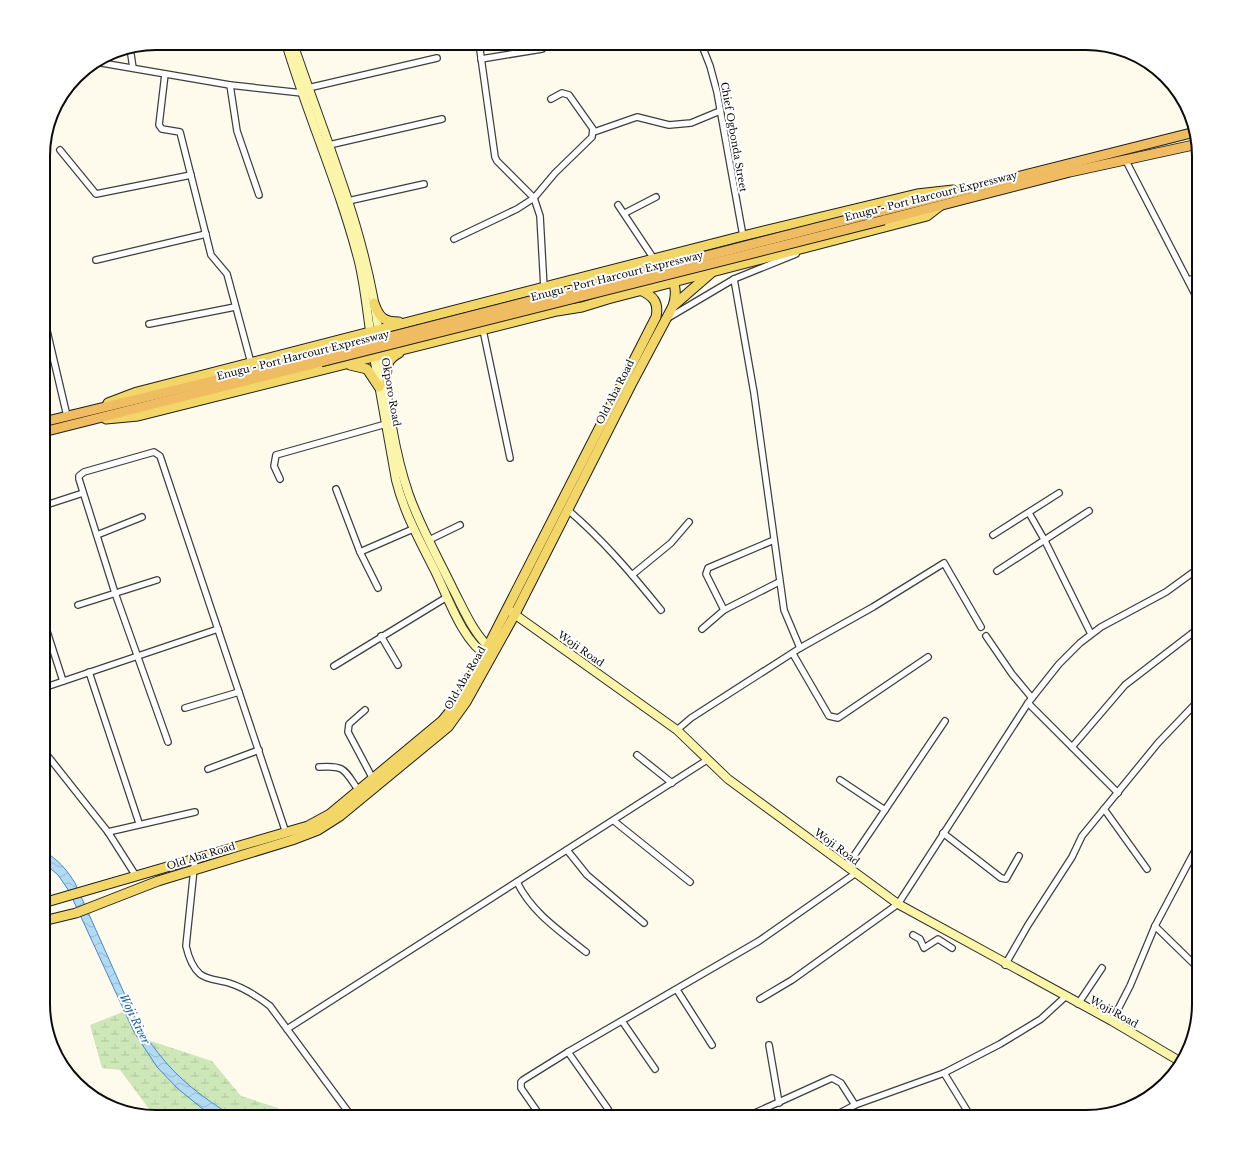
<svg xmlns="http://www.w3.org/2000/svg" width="1242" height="1160" font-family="'Libre Baskerville',serif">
  <defs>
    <pattern id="wetland-marsh" width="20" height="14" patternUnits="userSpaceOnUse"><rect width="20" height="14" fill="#cee7b8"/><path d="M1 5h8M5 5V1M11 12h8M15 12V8" fill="none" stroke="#b0c59d"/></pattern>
    <pattern id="water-waves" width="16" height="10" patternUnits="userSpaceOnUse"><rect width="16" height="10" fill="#b3d9f3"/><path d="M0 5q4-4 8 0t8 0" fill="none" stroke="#99b9cf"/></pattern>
  </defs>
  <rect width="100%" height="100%" fill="#fefbec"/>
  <!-- wetland -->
  <g fill="url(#wetland-marsh)">
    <path d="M125,1011L134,1032L209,1114L215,1117H155L120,1070L102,1068L90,1025Z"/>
    <path d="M148,1040L212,1061L241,1096L278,1108L285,1117H234L185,1084L172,1071Z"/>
  </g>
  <!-- water -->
  <path fill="url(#water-waves)" stroke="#3e8bc7" d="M43,851C57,858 67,870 75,883L137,1022C165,1068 189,1089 234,1117H215L209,1114L177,1088L157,1067L134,1032L69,891L58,875L43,862Z"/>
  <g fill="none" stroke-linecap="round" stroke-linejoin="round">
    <!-- minor casing -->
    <g stroke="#3f3f3f" stroke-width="8">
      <g id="minor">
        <path d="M479,43L495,157L497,161L534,198L540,216L544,288"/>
        <path d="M701,43L710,66L717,92L743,236"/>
        <path d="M130,48L133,68"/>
        <path d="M481,59L542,49"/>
        <path d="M96,62L230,85L302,93"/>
        <path d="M165,74L159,125L162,129L180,132L211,255L227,274L251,363"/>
        <path d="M230,85L237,131L259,195"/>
        <path d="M308,88L437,58"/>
        <path d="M594,132L637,117L669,125L691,123L720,111"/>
        <path d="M329,145L442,119"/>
        <path d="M60,150L96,194L191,175"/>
        <path d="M1125,159L1199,302"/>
        <path d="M348,201L424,184"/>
        <path d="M618,205L654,259"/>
        <path d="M625,213L656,197"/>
        <path d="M454,239L517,209L534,198L555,173L592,137L593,129L569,95L562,93L551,99"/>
        <path d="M96,260L206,234"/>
        <path d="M734,279L754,393L784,610L800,648"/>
        <path d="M1188,280L1199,277"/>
        <path d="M43,314L67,416"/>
        <path d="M668,318L734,279L796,254"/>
        <path d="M149,324L235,307"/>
        <path d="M483,330L510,458"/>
        <path d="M280,479L274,466L276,455L386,424"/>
        <path d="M336,489L360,552L378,588"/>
        <path d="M43,506L83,493"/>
        <path d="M568,510C603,540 632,574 661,610"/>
        <path d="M1029,513L1045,541L1091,634"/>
        <path d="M97,535L142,517"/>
        <path d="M993,535L1059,493"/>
        <path d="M429,540L460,525"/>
        <path d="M360,552L413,529"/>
        <path d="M997,571L1089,511"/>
        <path d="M632,575L671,543L689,522"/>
        <path d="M78,605L157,580"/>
        <path d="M724,610L706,574L708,568L774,540"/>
        <path d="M43,619L63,681"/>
        <path d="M702,629L724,610L779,582"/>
        <path d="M381,636L398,665"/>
        <path d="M986,636L1012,674L1032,698"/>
        <path d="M793,654L829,716L838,718L928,657"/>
        <path d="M334,666L447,597"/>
        <path d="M89,672L139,823"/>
        <path d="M43,688L218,629"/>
        <path d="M1028,703L1118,793"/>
        <path d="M185,708L239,692"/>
        <path d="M365,710L349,724L348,732L373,779"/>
        <path d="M677,730L691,718L800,648L873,607L944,563L981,627"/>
        <path d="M168,742L115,593L79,479V476L84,472L154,452L160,456L286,833"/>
        <path d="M1072,747L1125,685L1199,628"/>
        <path d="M43,750L108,832L136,876"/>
        <path d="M637,755L672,783"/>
        <path d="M319,767C346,765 344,770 359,791"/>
        <path d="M208,769L259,750"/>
        <path d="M840,780L885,810L847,866"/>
        <path d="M1104,809L1147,869"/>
        <path d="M885,810L945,721"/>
        <path d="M614,821L690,882"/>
        <path d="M108,832L195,812"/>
        <path d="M943,833L1001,878L1006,879L1019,856"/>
        <path d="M567,850L587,875L644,923"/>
        <path d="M195,859L186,946C188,955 192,967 200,974C207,980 220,980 229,983C245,988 257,996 270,1006L352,1117"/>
        <path d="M517,882C532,913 560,931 586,952"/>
        <path d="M1155,926L1199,969"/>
        <path d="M913,935L920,939L924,948L938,939L952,948"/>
        <path d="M1005,965L1028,925L1072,857L1082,836L1158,743L1199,700"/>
        <path d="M677,990L712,1045"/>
        <path d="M760,999L792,980L898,904L1028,703L1059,664L1080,643L1101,627L1166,592L1199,568"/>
        <path d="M1078,1004L1102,968"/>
        <path d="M622,1021L655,1069"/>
        <path d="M1112,1021L1130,986L1155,926L1199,843"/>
        <path d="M287,1029L707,760"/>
        <path d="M769,1045L779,1103"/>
        <path d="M568,1052L608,1109"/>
        <path d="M944,1073L971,1117"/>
        <path d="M541,1117L521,1088V1082L523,1080L568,1052L759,941L856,873"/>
        <path d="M746,1117L832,1078L841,1083L855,1105"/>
        <path d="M832,1117L855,1105L944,1073L1000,1044L1041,1019L1065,997"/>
      </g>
    </g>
    <!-- secondary casing -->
    <g stroke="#2e2e2e" stroke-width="10">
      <g id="secondary">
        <path d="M286,43C308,117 340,187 359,262C365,287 367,312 371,337"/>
        <path d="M293,43C325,139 367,233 379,335"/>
        <path d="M381,349C387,397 393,449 409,495C421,528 438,558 453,589C464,610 474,635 492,650"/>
        <path d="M373,351L396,480C404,513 420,541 435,571C447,595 463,643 488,656"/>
        <path d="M510,611L677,730L728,779L898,904L1112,1021L1181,1062"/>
      </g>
    </g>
    <!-- primary casing -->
    <g stroke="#1d1d1d" stroke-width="11">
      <g id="primary">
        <path d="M374,303C379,317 383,322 399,322"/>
        <path d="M673,306L711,273"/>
        <path d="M350,365L367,369L379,387"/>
        <path d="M386,383C387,369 385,360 399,353"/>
        <path d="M108,403L137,392L743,236L917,194L953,190"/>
        <path d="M106,419L138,416L557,311L582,307L608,299L927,216L940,206"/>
        <path d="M43,903L308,826L330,814L442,721L456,704L484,654L656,317C659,303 654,296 640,290"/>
        <path d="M43,921L76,913L158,881L292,840L318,830L340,816L448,727L466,702L515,614L632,383L673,306C680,286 670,270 654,259"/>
      </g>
    </g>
    <!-- trunk casing -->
    <g stroke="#1d1d1d" stroke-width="11">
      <g id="trunk">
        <path d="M882,211L1195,132"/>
        <path d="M884,220L1070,172L1198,144"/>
        <path d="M43,422L319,355"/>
        <path d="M43,432L321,362"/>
      </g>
    </g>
    <!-- minor -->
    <use href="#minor" stroke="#fff" stroke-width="5.5"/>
    <!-- secondary -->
    <use href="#secondary" stroke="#fbf5aa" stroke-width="8"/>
    <!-- primary -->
    <use href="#primary" stroke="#f2d668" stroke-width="9"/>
    <!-- trunk -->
    <use href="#trunk" stroke="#f0bc62" stroke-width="9"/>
    <!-- trunk-bridge casing -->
    <g stroke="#1d1d1d" stroke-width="11" stroke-linecap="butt">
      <g id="trunk-bridge">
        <path d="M319,355L882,211"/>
        <path d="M321,362L884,220"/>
      </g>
    </g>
    <!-- trunk-bridge -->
    <use href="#trunk-bridge" stroke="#f0bc62" stroke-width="9"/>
  </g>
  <g text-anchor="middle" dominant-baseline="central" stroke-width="4" stroke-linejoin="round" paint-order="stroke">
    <!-- street labels -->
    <g font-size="10" fill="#0c0c0c" stroke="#fff">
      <text transform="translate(734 137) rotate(80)">Chief Ogbonda Street</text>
      <text transform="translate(931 196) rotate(-14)">Enugu - Port Harcourt Expressway</text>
      <text transform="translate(617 276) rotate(-14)">Enugu - Port Harcourt Expressway</text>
      <text transform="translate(303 355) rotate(-14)">Enugu - Port Harcourt Expressway</text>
      <text transform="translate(391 392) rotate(80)">Okporo Road</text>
      <text transform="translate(615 392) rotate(-63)">Old Aba Road</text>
      <text transform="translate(581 649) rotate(35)">Woji Road</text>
      <text transform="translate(465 678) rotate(-60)">Old Aba Road</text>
      <text transform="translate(837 847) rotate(37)">Woji Road</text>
      <text transform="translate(201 856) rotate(-17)">Old Aba Road</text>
      <text transform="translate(1114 1012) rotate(29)">Woji Road</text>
    </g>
    <!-- water labels -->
    <g font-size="11" font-style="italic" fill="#1c5d98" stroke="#fff">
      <text transform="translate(135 1019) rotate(64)">Woji River</text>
    </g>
  </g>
  <!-- crop -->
  <path d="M0 0H1242V1160H0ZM156 50H1086A106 106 0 0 1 1192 156V1004A106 106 0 0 1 1086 1110H156A106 106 0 0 1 50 1004V156A106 106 0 0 1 156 50Z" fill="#fff" fill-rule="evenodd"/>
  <path fill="none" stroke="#0c0c0c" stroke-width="2" d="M156 50H1086A106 106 0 0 1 1192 156V1004A106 106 0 0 1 1086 1110H156A106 106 0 0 1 50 1004V156A106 106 0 0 1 156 50Z"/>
</svg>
